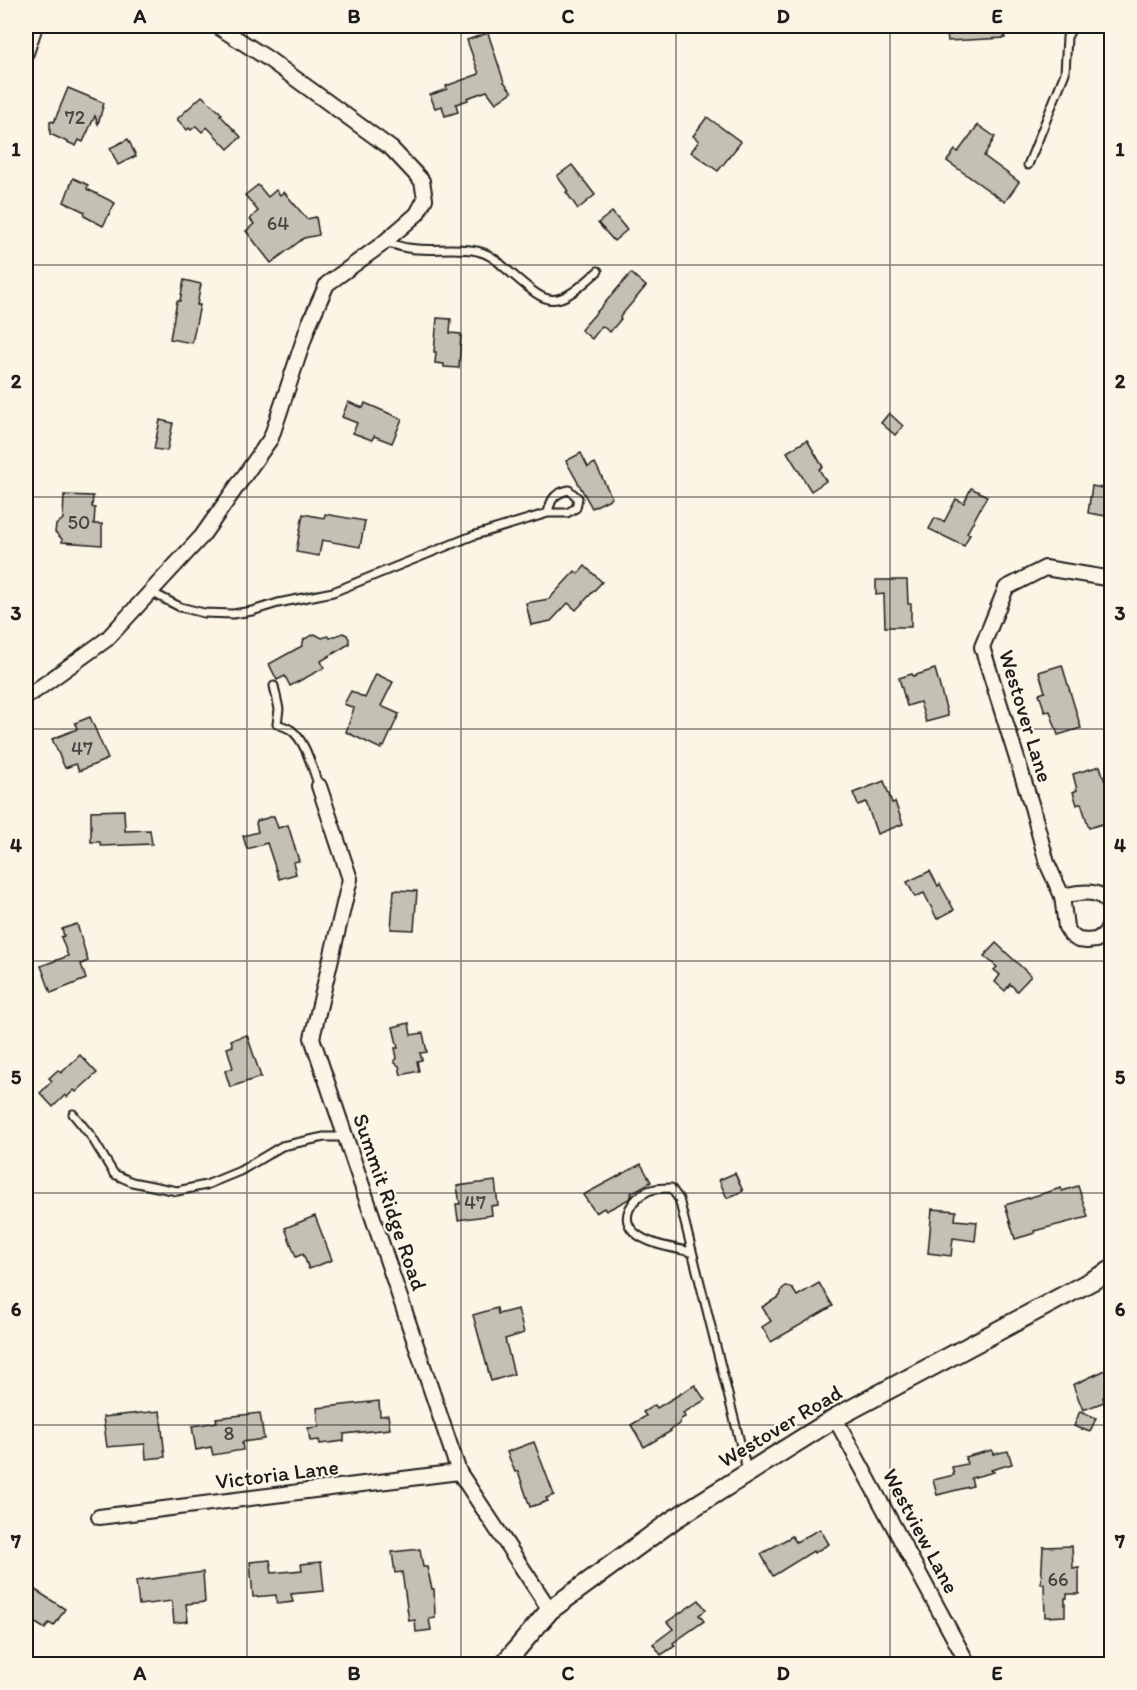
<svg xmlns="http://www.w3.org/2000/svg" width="1137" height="1690" font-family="Itim,sans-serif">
  <rect width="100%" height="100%" fill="#fcf5e5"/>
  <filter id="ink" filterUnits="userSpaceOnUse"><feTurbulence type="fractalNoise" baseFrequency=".0167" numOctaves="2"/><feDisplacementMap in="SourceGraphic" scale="12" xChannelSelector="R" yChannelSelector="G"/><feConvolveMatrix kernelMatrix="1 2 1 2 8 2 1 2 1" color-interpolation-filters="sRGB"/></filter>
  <g filter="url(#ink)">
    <!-- building -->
    <g fill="#c4c0b3" stroke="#1c1c1c" stroke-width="1.5">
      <path d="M970,26H1003L1005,38L948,41L946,28Z"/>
      <path d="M488,33L504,82L512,92L496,103L487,91L467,98L468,100L456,104L458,112L445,116L442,106L435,108L430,95L447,89L446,86L479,74L467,40Z"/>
      <path d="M68,88L104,103L98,124L95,116L83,142L79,140L76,146L50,134V121L54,122Z"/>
      <path d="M202,96L222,114L220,115L241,137L228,149L207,127L202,132L196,126L191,130L189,128L187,130L177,119Z"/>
      <path d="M707,117L741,142L718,171L691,152L699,141L693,136Z"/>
      <path d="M978,125L995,137L984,156L1019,182L1005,202L947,161L955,150L958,152Z"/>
      <path d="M128,139L136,156L118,165L110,148Z"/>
      <path d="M572,165L595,195L578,209L566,192L568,191L557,176Z"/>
      <path d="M73,178L88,185L87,189L115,203L103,226L84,216L85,212L64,202Z"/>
      <path d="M258,185L268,197L276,190L280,195L284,192L307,219L316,217L319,235L304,238L271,263L246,231L254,224L250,219L258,211L245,195Z"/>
      <path d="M612,212L627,230L614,241L598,223Z"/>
      <path d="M631,273L646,286L620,317L621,319L610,332L602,326L592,339L581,330Z"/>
      <path d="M184,280L201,284L197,305H200L192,343L170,339L177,301H180Z"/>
      <path d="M437,318L451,319L450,333L461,334L459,368L444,367V364L435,363L436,352H434Z"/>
      <path d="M348,402L363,408L365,403L402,419L392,443L374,436L372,440L353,433L357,423L342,417Z"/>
      <path d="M889,413L903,426L895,435L881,423Z"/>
      <path d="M160,420L173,423L167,451L154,449Z"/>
      <path d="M807,440L823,467L819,469L826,481L811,491L787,452Z"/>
      <path d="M581,453L588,467L595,463L612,498L592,508L566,461Z"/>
      <path d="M1092,486L1112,490V517L1088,513Z"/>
      <path d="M971,488L987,496L967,533L970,534L964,546L929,529L935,518L944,522L956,499L964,503Z"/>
      <path d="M64,495L93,496L92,507L95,508L94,524H102V545L62,542V539L55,532L56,525L63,519Z"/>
      <path d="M303,514L324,518L325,514L365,521L360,547L322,540L319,556L296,552Z"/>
      <path d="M585,566L602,582L576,610L568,603L551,621L531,625L526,603L549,599L575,571L578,574Z"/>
      <path d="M876,580H907L908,604H911V627H885L884,594L876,595Z"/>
      <path d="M343,633L347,635L349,639V644L321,661L324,668L290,686L285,676L277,680L269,664L302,646L304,639L315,634L322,638L328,636L330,638Z"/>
      <path d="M1062,665L1081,728L1058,735L1050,711L1045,712L1039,694L1045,692L1039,672Z"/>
      <path d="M935,669L948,716L926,722L920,702L907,706L899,678L912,674L913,676Z"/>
      <path d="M376,674L393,682L381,706L399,714L384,747L382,746L381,749L346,732L354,708L344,704L351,691L365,698Z"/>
      <path d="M90,717L108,759L79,771L76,764L65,768L52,739L77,729L75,723Z"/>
      <path d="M1100,766L1112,804V821L1089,828L1081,803L1077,805L1073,792L1077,790L1073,774Z"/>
      <path d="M884,781L892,803L895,802L903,824L877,834L866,802L858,805L853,793Z"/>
      <path d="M124,810L125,831L150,830L152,844L101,846L100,842H91V811Z"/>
      <path d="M274,816L278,828L288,825L299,861L293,862L296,874L279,879L267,843L247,849L243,836L258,832L256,823L257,821Z"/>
      <path d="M930,871L938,886L940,884L954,910L937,919L924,893L915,897L907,882Z"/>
      <path d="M394,890L417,891L414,930L391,929Z"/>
      <path d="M77,924L88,961L81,964L86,979L51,993L41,966L68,956L61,937L64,936L62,929Z"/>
      <path d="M996,943L1031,976L1017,991L1010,984L1005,991L995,982L1000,975L994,970L997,967L984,956Z"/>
      <path d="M409,1023L411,1035L423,1033L427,1052L420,1053L422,1060L417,1061L419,1071L401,1075L399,1066L394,1062L397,1058L395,1048H398L393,1027Z"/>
      <path d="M247,1035L261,1077L230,1087L225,1071L233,1068L227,1048L233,1046L231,1040Z"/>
      <path d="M80,1055L97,1073L76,1092L74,1090L67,1097L65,1095L53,1107L40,1093L52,1081L49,1078L58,1070L61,1073Z"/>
      <path d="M641,1164L651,1182L631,1193L632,1195L629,1199L606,1211L604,1208L596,1213L583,1195Z"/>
      <path d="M735,1173L743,1191L727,1198L719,1180Z"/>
      <path d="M495,1181L498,1205L491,1206L492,1215L458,1220L456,1204H460L457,1186Z"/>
      <path d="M1078,1186L1088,1217L1034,1231L1035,1233L1015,1239L1005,1205L1061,1188L1062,1191Z"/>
      <path d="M932,1209L956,1211L955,1220L977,1222L975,1241L953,1238L951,1256L928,1253Z"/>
      <path d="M315,1216L332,1260L309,1269L303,1254L296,1257L285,1228Z"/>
      <path d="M819,1283L833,1306L771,1342L762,1327L771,1321L762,1307L780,1296L782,1289L786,1286L792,1288L797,1296Z"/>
      <path d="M497,1308L498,1314L518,1309L524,1333L505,1339L514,1374L491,1381L473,1315Z"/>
      <path d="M1112,1367V1394L1103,1397L1104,1402L1083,1410L1073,1385Z"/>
      <path d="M695,1385L705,1400L683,1413L685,1417L681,1419L679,1424L670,1430L671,1431L644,1447L631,1425L646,1416L643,1412L655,1405L657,1408Z"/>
      <path d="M379,1401L380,1416L388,1415L390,1429L344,1434V1441L320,1444L319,1440L310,1441L308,1428L319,1427L317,1408Z"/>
      <path d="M160,1411L165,1457L146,1459L145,1444L107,1447L103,1417Z"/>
      <path d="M1080,1411L1096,1418L1090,1432L1074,1426Z"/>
      <path d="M260,1413L264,1439L242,1442L243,1450L213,1455L211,1447L196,1450L192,1426L217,1422L216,1418Z"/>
      <path d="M534,1442L554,1495L546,1498L548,1501L530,1507L518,1471L515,1472L507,1452Z"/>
      <path d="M992,1450L993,1454L1008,1451L1012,1464L991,1470L994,1472L971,1478L973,1486L937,1495L933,1480L954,1475L952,1467L967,1464L965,1457Z"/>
      <path d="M820,1529L829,1544L814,1553L813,1551L773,1576L761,1554L792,1536L796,1542Z"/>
      <path d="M1072,1546L1073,1569L1079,1568V1594H1067V1598H1065V1616L1045,1617L1044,1584H1041L1043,1547Z"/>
      <path d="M420,1549L423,1567H427L432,1589H434L435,1618L429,1619L431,1630L416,1632L415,1620L409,1621L402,1572L395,1573L392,1552Z"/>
      <path d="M270,1560L272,1573L302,1570L301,1564L321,1562L324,1591L291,1594L293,1602L277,1604L276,1595L253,1597L250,1562Z"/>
      <path d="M203,1572L205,1602L186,1604L188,1621L174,1623L172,1601L139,1605L136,1581Z"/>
      <path d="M26,1584L65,1609L54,1626L49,1623L45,1629L26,1617Z"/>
      <path d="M699,1600L706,1610L699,1615L704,1621L673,1643L675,1646L661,1655L653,1644L673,1629L667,1622Z"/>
    </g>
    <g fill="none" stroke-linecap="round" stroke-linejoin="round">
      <!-- lane casing -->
      <g stroke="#1c1c1c" stroke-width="11">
        <g id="lane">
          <path d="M1028,165L1065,73L1067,37L1073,26"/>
          <path d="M385,242C393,244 400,247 408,248C430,252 454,246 477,251C488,253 496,259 504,267C549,305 551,314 598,271"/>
          <path d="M151,592L180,607L204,613L233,614L252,611L278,603L333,592L472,536L548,513H567L576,508L578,498L569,490C555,493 551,498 548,513"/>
          <path d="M274,686L279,709L277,724C282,726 287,727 291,730C306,741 312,769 319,786"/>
          <path d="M73,1114L91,1136L114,1174L132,1182L177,1191L206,1185L240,1171L282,1146L324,1137H345"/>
          <path d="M692,1252C674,1248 648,1245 634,1232C619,1217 632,1199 648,1191C655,1188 663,1188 671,1188L679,1199L747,1470"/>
        </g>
      </g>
      <!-- street casing -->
      <g stroke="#1c1c1c" stroke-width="18">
        <g id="street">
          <path d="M26,53L35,26"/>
          <path d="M1112,579L1045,568L1006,588L982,647L1032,807L1047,863L1062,896L1066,927L1071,935L1078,940L1087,941L1096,940L1105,934L1112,919"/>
          <path d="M26,696L35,691L107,639L202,536L271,438L309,324L327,284L381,245L417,214L425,199L422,181L392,149L267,58L217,26"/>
          <path d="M319,786L350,879L312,1038L459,1472L550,1610"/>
          <path d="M1062,896C1081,892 1103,887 1112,909"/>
          <path d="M835,1418L968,1664"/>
          <path d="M99,1517L459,1472"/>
        </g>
      </g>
      <!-- secondary casing -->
      <g stroke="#1c1c1c" stroke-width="22">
        <path id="secondary" d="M504,1664L550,1610L673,1520L835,1418L1112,1270"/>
      </g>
      <!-- lane -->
      <use href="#lane" stroke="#fcf5e5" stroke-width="7"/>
      <!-- street -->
      <use href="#street" stroke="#fcf5e5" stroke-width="14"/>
      <!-- secondary -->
      <use href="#secondary" stroke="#fcf5e5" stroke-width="18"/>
    </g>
  </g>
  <!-- grid -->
  <path fill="none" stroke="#1c1c1c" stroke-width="1.5" stroke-opacity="0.55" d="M247,26V1664M461,26V1664M676,26V1664M890,26V1664M26,265H1112M26,497H1112M26,729H1112M26,961H1112M26,1193H1112M26,1425H1112"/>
  <g text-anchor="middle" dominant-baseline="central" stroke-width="4.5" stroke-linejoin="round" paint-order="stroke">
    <!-- number labels -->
    <g font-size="20" fill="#464542">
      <text x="75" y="117">72</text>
      <text x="278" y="223">64</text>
      <text x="79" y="522">50</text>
      <text x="82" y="748">47</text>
      <text x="475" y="1202">47</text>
      <text x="229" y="1433">8</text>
      <text x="1058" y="1579">66</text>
    </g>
    <!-- street labels -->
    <g font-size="22" fill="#1c1c1c" stroke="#fcf5e5">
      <text transform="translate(1026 716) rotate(73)">Westover Lane</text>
      <text transform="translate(390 1202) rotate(71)">Summit Ridge Road</text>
      <text transform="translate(780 1426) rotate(-31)">Westover Road</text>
      <text transform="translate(277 1474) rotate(-7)">Victoria Lane</text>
      <text transform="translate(921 1531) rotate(62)">Westview Lane</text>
    </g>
  </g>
  <!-- margin -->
  <rect width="1137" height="1690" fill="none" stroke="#fcf5e5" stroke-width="66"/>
  <rect x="33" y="33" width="1071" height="1624" fill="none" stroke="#1c1c1c" stroke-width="2"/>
  <g font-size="20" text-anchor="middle" font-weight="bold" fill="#1c1c1c">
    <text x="140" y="23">A</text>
    <text x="354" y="23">B</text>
    <text x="568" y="23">C</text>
    <text x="783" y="23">D</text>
    <text x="997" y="23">E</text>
    <text x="16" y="156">1</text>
    <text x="1120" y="156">1</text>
    <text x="16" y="388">2</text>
    <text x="1120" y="388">2</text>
    <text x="16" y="620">3</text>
    <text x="1120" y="620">3</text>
    <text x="16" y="852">4</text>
    <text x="1120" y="852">4</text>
    <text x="16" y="1084">5</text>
    <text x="1120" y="1084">5</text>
    <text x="16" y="1316">6</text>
    <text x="1120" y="1316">6</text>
    <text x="16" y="1548">7</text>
    <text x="1120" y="1548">7</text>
    <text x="140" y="1680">A</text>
    <text x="354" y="1680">B</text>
    <text x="568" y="1680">C</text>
    <text x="783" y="1680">D</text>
    <text x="997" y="1680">E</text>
  </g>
</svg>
